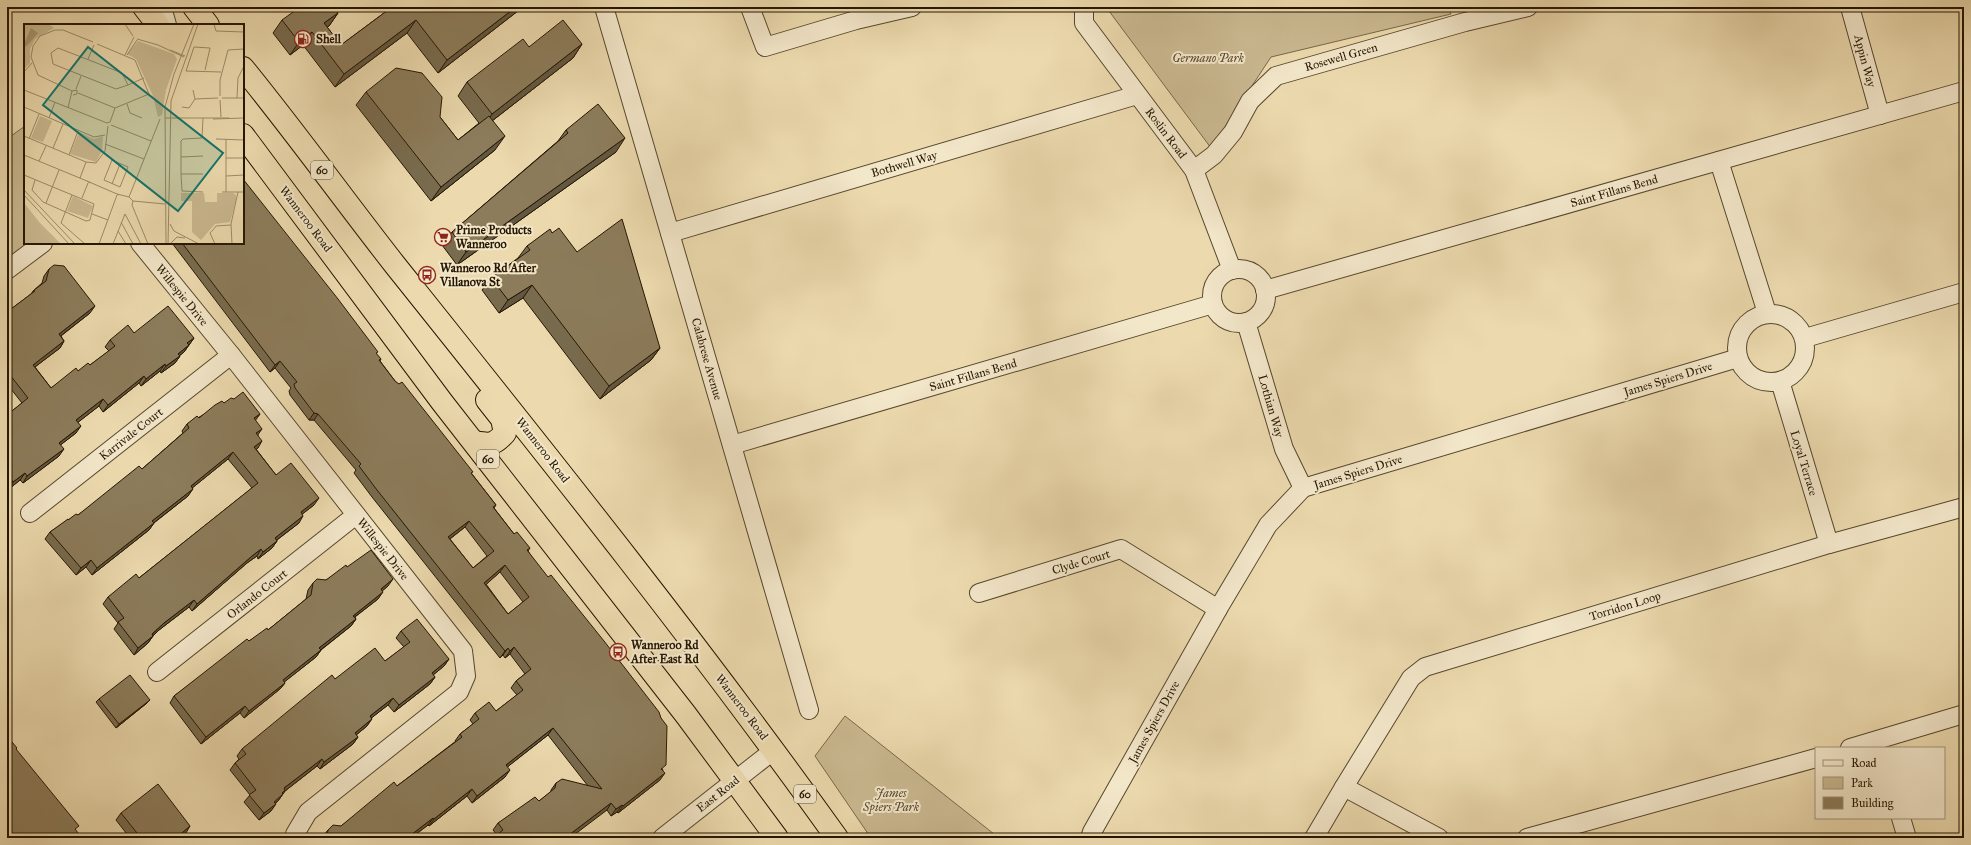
<svg xmlns="http://www.w3.org/2000/svg" width="1971" height="845" font-family="'IM FELL Great Primer',serif">
  <rect width="100%" height="100%" fill="#ecdaae"/>
  <filter id="stains"><feTurbulence type="fractalNoise" baseFrequency=".005" numOctaves="4"/><feColorMatrix values="0 0 0 0 .2 0 0 0 0 .09 0 0 0 0 .02 0 0 0 .5 -.17"/></filter>
  <radialGradient id="worn" r=".72"><stop offset=".6" stop-color="#630" stop-opacity="0"/><stop offset="1" stop-color="#630" stop-opacity=".3"/></radialGradient>
  <!-- green -->
  <g fill="#cab991" stroke="#786849">
    <path d="M1106,7H1449L1451,14L1271,57L1211,148Z"/>
    <path d="M25,126V243H32L7,263V139Z"/>
    <path d="M845,716L999,838H871L815,756Z"/>
  </g>
  <g fill="none" stroke-linecap="round" stroke-linejoin="round">
    <!-- minor casing -->
    <g stroke="#57472c" stroke-width="20">
      <g id="minor">
        <path d="M162,7L167,25"/>
        <path d="M604,7L809,710"/>
        <path d="M750,7L765,47L856,20L912,7"/>
        <path d="M1084,7V23L1194,170L1232,270"/>
        <path d="M1850,7L1880,115"/>
        <path d="M1719,161L1767,313"/>
        <path d="M1194,170L1214,155L1233,132L1250,101L1276,76L1465,22L1528,7"/>
        <path d="M670,233L1137,95"/>
        <path d="M140,243L231,355L463,651L466,676L459,692L308,812L295,834L296,838"/>
        <circle cx="1239" cy="296" r="27"/>
        <path d="M7,270L43,243"/>
        <path d="M1265,290L1964,91"/>
        <circle cx="1771" cy="348" r="34"/>
        <path d="M1246,322L1284,449L1303,488"/>
        <path d="M1805,338L1964,292"/>
        <path d="M1780,381L1829,544"/>
        <path d="M732,445L1213,304"/>
        <path d="M30,513L231,355"/>
        <path d="M979,593L1121,549L1218,609"/>
        <path d="M157,672L356,515"/>
        <path d="M1850,748L1964,714"/>
        <path d="M1344,787L1439,838"/>
        <path d="M1901,818L1907,838"/>
        <path d="M662,838L774,750"/>
        <path d="M1090,838L1092,832L1218,609L1268,525L1303,488L1738,358"/>
        <path d="M1314,838L1344,787L1411,678L1425,667L1829,544L1964,507"/>
        <path d="M1527,838L1816,758"/>
      </g>
    </g>
    <!-- highway casing -->
    <g stroke="#251601" stroke-width="24">
      <g id="highway">
        <path d="M144,7L158,25"/>
        <path d="M194,7L208,25"/>
        <path d="M243,68C296,133 344,200 395,265C546,454 697,642 837,838"/>
        <path d="M243,135L442,402L686,715L777,838"/>
        <path d="M475,442C491,445 494,445 505,433L502,419L487,400"/>
      </g>
    </g>
    <!-- minor -->
    <use href="#minor" stroke="#f3e7ca" stroke-width="18"/>
    <!-- highway -->
    <use href="#highway" stroke="#ecdaae" stroke-width="22"/>
  </g>
  <!-- wall -->
  <g fill="#786b4e" stroke="#251601" fill-rule="evenodd">
    <path d="M386,7H523L438,73L407,33L335,87L303,45L290,55L273,33L282,20L338,13L329,26L327,27L341,45L388,10Z"/>
    <path d="M582,44L573,58L492,121L495,150L431,201L356,105L366,92L440,117L458,140L479,123L458,96L467,82L529,47Z"/>
    <path d="M566,130L616,152L457,265L442,245L452,232L558,141Z"/>
    <path d="M552,233L577,252L660,348L651,360L600,399L523,298L499,313L482,290L491,278L518,258L527,246Z"/>
    <path d="M172,243H243L376,354L381,359L380,361L395,381L472,474L496,505L494,508L514,534L530,548L528,551L663,770L660,780L618,813L617,812L611,816L607,810L497,835L493,830L498,823L539,801L551,792V790L556,783L588,786L548,735L507,767L505,777L472,803L467,796L429,826L428,825L411,838H323V836L328,830L341,826L397,786L456,741H455L460,734L473,724L470,720L475,713L496,711L517,695L511,688L516,681L525,674L510,654L505,658L503,655L500,658L372,497L354,473L356,470L314,420H309L290,395L289,391L291,388L275,368L270,372ZM465,527L487,556L473,568L450,539ZM500,572L523,602L508,614L486,584Z"/>
    <path d="M49,269L90,313L61,336L64,341L60,348L35,367L51,388L78,371L90,365L109,351L105,347L110,340L134,333L194,338L184,352L179,356H180L175,363L161,373L160,371L141,386L139,383L103,412L99,406L78,422L76,433L60,445L59,456L23,483L20,480L9,489L7,487V415L22,403L7,384V312L31,294L33,291L42,283L44,276Z"/>
    <path d="M224,403L260,414L255,420L258,435V448L256,449L276,475L314,505L302,514L299,523L277,540V541L272,548L258,559L257,556L247,563L192,611L189,607L159,630L153,636L148,643L134,655L114,629L118,623L103,604L108,597L139,578L252,488L228,459L192,488L188,496L154,523L149,530L92,575L86,567L76,575L45,539L50,532L68,520L78,515L142,469L183,433L182,431L187,424Z"/>
    <path d="M347,567L388,586L382,591L378,599L355,617L356,619L351,626L321,650L316,657L284,682L285,683L280,689L244,718L240,713L201,744L170,703L174,696L249,641L268,630L295,608L306,599L308,590L313,583L326,580Z"/>
    <path d="M401,631L449,659L444,666L433,675L435,677L430,684L394,712L388,705L371,718L367,726L356,735L358,737L353,744L320,769L317,766L285,791L278,801L276,803L271,811L259,820L244,802L250,795L230,770L235,763L239,759L237,756L242,749L335,679L385,661L404,647L396,638Z"/>
    <path d="M99,699L150,700L147,703L116,728L96,702Z"/>
    <path d="M121,813L186,833L180,838H130L116,820Z"/>
  </g>
  <!-- shaded-wall -->
  <g fill="#625740" stroke="#251601">
    <path d="M516,7H523L438,73L447,60Z"/>
    <path d="M338,13L329,26L315,36L324,23Z"/>
    <path d="M416,20L407,33L335,87L344,74Z"/>
    <path d="M312,32L303,45L290,55L299,42Z"/>
    <path d="M582,44L573,58L483,128L492,114Z"/>
    <path d="M505,136L495,150L431,201L441,187Z"/>
    <path d="M625,138L616,152L457,265L466,252Z"/>
    <path d="M532,285L523,298L499,313L508,300Z"/>
    <path d="M95,306L90,313L54,341L59,334Z"/>
    <path d="M194,338L189,345L182,350L187,343Z"/>
    <path d="M64,341L60,348L28,372L33,365Z"/>
    <path d="M189,345L184,352L173,361L178,354Z"/>
    <path d="M660,348L651,360L600,399L609,386Z"/>
    <path d="M180,356L175,363L161,373L166,366Z"/>
    <path d="M280,361L275,368L270,372L275,365Z"/>
    <path d="M165,364L160,371L141,386L146,379Z"/>
    <path d="M144,376L139,383L103,412L108,405Z"/>
    <path d="M103,399L99,406L72,427L76,420Z"/>
    <path d="M314,413L318,414L314,420H309Z"/>
    <path d="M260,414L255,421L254,418Z"/>
    <path d="M81,426L76,433L54,450L59,443Z"/>
    <path d="M262,429L257,436L256,433Z"/>
    <path d="M262,441L258,448L250,454L254,447Z"/>
    <path d="M64,449L59,456L23,483L27,476Z"/>
    <path d="M233,452L228,459L186,493L191,486Z"/>
    <path d="M25,473L20,480L9,489L13,482Z"/>
    <path d="M193,489L188,496L147,528L152,521Z"/>
    <path d="M319,498L314,505L296,519L301,512Z"/>
    <path d="M303,516L299,523L270,545L275,538Z"/>
    <path d="M469,521L465,527L443,544L448,537Z"/>
    <path d="M154,523L149,530L92,575L97,568Z"/>
    <path d="M277,541L272,548L258,559L263,552Z"/>
    <path d="M261,549L257,556L247,563L192,611L197,604L252,556Z"/>
    <path d="M91,560L86,567L76,575L81,568Z"/>
    <path d="M505,565L500,572L480,590L484,583Z"/>
    <path d="M393,579L388,586L376,596L381,589Z"/>
    <path d="M383,592L378,599L348,622L353,616Z"/>
    <path d="M194,600L189,607L159,630L147,641L152,634L164,623Z"/>
    <path d="M356,619L351,626L314,655L319,648Z"/>
    <path d="M153,636L148,643L134,655L138,648Z"/>
    <path d="M514,647L510,654L505,658L510,651Z"/>
    <path d="M508,648L503,655L500,658L505,651Z"/>
    <path d="M321,650L316,657L278,687L283,680Z"/>
    <path d="M449,659L444,666L427,680L432,673Z"/>
    <path d="M435,677L430,684L394,712L399,705Z"/>
    <path d="M285,683L280,689L244,718L249,711Z"/>
    <path d="M393,698L388,705L365,723L370,716Z"/>
    <path d="M150,700L147,703L116,728L119,724Z"/>
    <path d="M245,706L240,713L201,744L206,737Z"/>
    <path d="M372,719L367,726L350,740L355,733Z"/>
    <path d="M553,728L548,735L501,772L506,765Z"/>
    <path d="M358,737L353,744L320,769L324,762Z"/>
    <path d="M322,759L317,766L285,791L278,801L269,808L284,788Z"/>
    <path d="M510,770L505,777L472,803L477,796Z"/>
    <path d="M665,773L660,780L618,813L623,806Z"/>
    <path d="M472,789L467,796L429,826L434,819Z"/>
    <path d="M611,803L607,810L570,838H565Z"/>
    <path d="M276,804L271,811L259,820L264,813Z"/>
    <path d="M622,805L617,812L611,816L616,809Z"/>
    <path d="M433,818L428,825L411,838H407Z"/>
    <path d="M190,826L186,833L180,838H176Z"/>
  </g>
  <!-- building -->
  <g fill="#8c7c5b" stroke="#251601" fill-rule="evenodd">
    <path d="M300,7H333L338,13L324,23L341,45L392,7H516L447,60L416,20L344,74L312,32L299,42L282,20Z"/>
    <path d="M563,20L582,44L492,114L467,82L523,39L529,47Z"/>
    <path d="M396,68L422,73L442,97L440,117L458,140L489,116L505,136L441,187L366,92Z"/>
    <path d="M598,104L625,138L466,252L452,232L568,133L566,130Z"/>
    <path d="M243,179L338,299L378,352L376,353L381,359L379,360L395,381L399,384L402,382L473,472L471,473L496,505L493,507L514,534L517,532L530,548L527,550L548,577L551,575L604,641L659,712L661,718L667,726L666,765L661,769L665,773L623,806L622,805L616,809L611,803L565,838H493L503,830L498,823L535,797L539,801L555,788L556,783L562,779L602,789L553,728L506,765L510,770L477,796L472,789L434,819L433,818L407,838H327L328,830L333,825L341,826L394,782L397,786L462,737L460,734L479,719L475,713L489,702L496,711L523,690L516,681L531,669L514,647L510,651L508,648L505,651L377,490L359,466L361,464L318,414L314,413L295,388L294,384L297,382L280,361L275,365L182,243H243ZM469,521L494,551L473,568L448,537ZM505,565L529,597L508,614L484,583Z"/>
    <path d="M622,219L660,348L609,386L532,285L508,300L491,278L530,250L527,246L550,229L552,233L559,228L577,252Z"/>
    <path d="M54,265L64,266L95,306L59,334L64,341L33,365L51,388L76,368L78,371L88,363L90,365L115,346L110,340L128,325L134,333L168,306L194,338L187,343L189,345L178,354L180,356L166,366L165,364L146,379L144,376L108,405L103,399L76,420L81,426L59,443L64,449L27,476L25,473L13,482L7,474V415L28,398L10,375L7,377V312L35,291H33L46,281L49,269Z"/>
    <path d="M243,392L260,414L254,418L262,429L256,433L262,441L254,447L276,475L291,463L319,498L301,512L303,516L275,538L277,541L263,552L261,549L252,556L197,604L194,600L164,623L152,634L153,636L138,648L118,622L124,618L108,597L136,574L139,578L258,483L233,452L191,486L193,489L152,521L154,523L97,568L91,560L81,568L50,532L68,519V520L76,514L78,515L139,466L142,469L189,428L187,424L197,416L199,418L215,405L222,401L224,403L231,398L234,399Z"/>
    <path d="M371,550L393,579L381,589L383,592L353,616L356,619L319,648L321,650L283,680L285,683L249,711L245,706L206,737L174,696L247,639L249,641L267,628L268,630L295,608L311,595L313,583L317,579L326,580L346,565L347,567Z"/>
    <path d="M417,619L449,659L432,673L435,677L399,705L393,698L370,716L372,719L355,733L358,737L324,762L322,759L284,788L285,790L282,793L283,794L274,802L276,804L264,813L249,795L256,790L235,763L246,754L242,749L332,675L335,679L375,648L385,661L410,642L401,631Z"/>
    <path d="M130,675L150,700L119,724L99,699Z"/>
    <path d="M7,736L17,748L16,749L79,826L75,829L82,838H7Z"/>
    <path d="M158,784L190,826L176,838H141L121,813Z"/>
  </g>
  <!-- icons -->
  <defs>
    <g id="fuel-ring" transform="scale(0.9)"><circle r="9.5" fill="#f3e7ca" stroke="#8f2418" stroke-width="1.5"/><path d="M-5.5-6h7V0h2V4h1.3V-2.5L3-4.5l.8-.8L6-3V5H2.5V1h-1V6h-7ZM-4.2-4.7v3.2H.2V-4.7Z" fill="#8f2418"/></g>
    <g id="supermarket-ring" transform="scale(0.9)"><circle r="9.5" fill="#f3e7ca" stroke="#8f2418" stroke-width="1.5"/><path d="M-6-5.5h2.5l.6 2H6L4.5 2H-2.5L-4.4-4H-6ZM-1.5 3.2a1.3 1.3 0 1 0 .1 0ZM3 3.2a1.3 1.3 0 1 0 .1 0Z" fill="#8f2418"/></g>
    <g id="bus-ring" transform="scale(0.9)"><circle r="9.5" fill="#f3e7ca" stroke="#8f2418" stroke-width="1.5"/><path d="M-5-6H5V4H4V6H2V4H-2V6H-4V4H-5ZM-3.5-4V0h7V-4ZM-3.5 1.2v1.5H-2V1.2ZM2 1.2v1.5H3.5V1.2Z" fill="#8f2418"/></g>
  </defs>
  <g fill-rule="evenodd">
    <use href="#fuel-ring" x="303" y="39"/>
    <use href="#supermarket-ring" x="443" y="237"/>
    <use href="#bus-ring" x="427" y="275"/>
    <use href="#bus-ring" x="618" y="652"/>
  </g>
  <g text-anchor="middle" dominant-baseline="central" stroke-width="4" stroke-linejoin="round" paint-order="stroke">
    <!-- shield labels -->
    <g fill="#f3e7ca" stroke="#63553d" stroke-width="1">
      <rect x="311" y="161" width="22" height="18" rx="3"/>
      <rect x="477" y="450" width="22" height="18" rx="3"/>
      <rect x="794" y="785" width="22" height="18" rx="3"/>
    </g>
    <g font-size="11" font-weight="bold" fill="#251601">
      <text x="322" y="170">60</text>
      <text x="488" y="459">60</text>
      <text x="805" y="794">60</text>
    </g>
    <!-- poi labels -->
    <g font-size="12" font-weight="bold" fill="#251601" stroke="#f3e7ca" text-anchor="start">
      <text x="316" y="39">Shell</text>
      <text x="456" y="230">Prime Products<tspan x="456" dy="14">Wanneroo</tspan></text>
      <text x="440" y="268">Wanneroo Rd After<tspan x="440" dy="14">Villanova St</tspan></text>
      <text x="631" y="645">Wanneroo Rd<tspan x="631" dy="14">After East Rd</tspan></text>
    </g>
    <!-- street labels -->
    <g font-size="12" fill="#251601" stroke="#f3e7ca">
      <text transform="translate(1341 57) rotate(-16)">Rosewell Green</text>
      <text transform="translate(1865 61) rotate(75)">Appin Way</text>
      <text transform="translate(1166 133) rotate(53)">Roslin Road</text>
      <text transform="translate(904 164) rotate(-16)">Bothwell Way</text>
      <text transform="translate(1614 191) rotate(-16)">Saint Fillans Bend</text>
      <text transform="translate(306 219) rotate(53)">Wanneroo Road</text>
      <text transform="translate(182 295) rotate(51)">Willespie Drive</text>
      <text transform="translate(707 359) rotate(74)">Calabrese Avenue</text>
      <text transform="translate(973 375) rotate(-16)">Saint Fillans Bend</text>
      <text transform="translate(1668 379) rotate(-17)">James Spiers Drive</text>
      <text transform="translate(1271 406) rotate(74)">Lothian Way</text>
      <text transform="translate(131 434) rotate(-38)">Karrivale Court</text>
      <text transform="translate(543 450) rotate(52)">Wanneroo Road</text>
      <text transform="translate(1804 463) rotate(73)">Loyal Terrace</text>
      <text transform="translate(1358 472) rotate(-17)">James Spiers Drive</text>
      <text transform="translate(383 549) rotate(52)">Willespie Drive</text>
      <text transform="translate(1081 562) rotate(-17)">Clyde Court</text>
      <text transform="translate(257 594) rotate(-38)">Orlando Court</text>
      <text transform="translate(1625 606) rotate(-17)">Torridon Loop</text>
      <text transform="translate(742 707) rotate(53)">Wanneroo Road</text>
      <text transform="translate(1154 722) rotate(-61)">James Spiers Drive</text>
      <text transform="translate(718 794) rotate(-38)">East Road</text>
    </g>
    <!-- park labels -->
    <g font-size="12" font-style="italic" fill="#57472c" stroke="#f3e7ca">
      <text x="1208" y="58">Germano Park</text>
      <text x="891" y="793">James<tspan x="891" dy="14">Spiers Park</tspan></text>
    </g>
  </g>
  <!-- overview -->
  <g transform="translate(24 24)">
    <rect width="220" height="220" fill="#ecdaae"/>
    <path d="M0,0H25L30,4L11,15L6,25V39L0,45ZM114,17L150,30L153,35L142,66L138,91L134,93L129,72L112,35L103,30ZM16,92L28,97L19,118L7,114ZM55,108L70,115L79,112L78,127L72,138L46,130ZM157,169H180L181,178H193V169H209L212,171V177L206,198L191,200L177,216L168,208V177H157ZM49,172L69,182L64,194L43,187ZM0,179L16,199L37,220H0Z" fill="#cab991"/>
    <path d="M7,4L14,9L2,23L0,20Z" fill="#a89773"/>
    <path fill="none" stroke="#9c8c69" stroke-width="1" d="M101,0L109,12M190,0L192,7L220,8M113,15L134,21L160,33M146,26L161,32M101,31L110,13M103,31L113,16M64,35L70,21M181,46L186,24L170,23L162,47L197,48M0,48L8,39M104,61L98,49L65,36L34,24L27,29L29,40L92,65L104,61L120,54M52,65L57,52M0,66L83,99M169,66L171,75L194,74M48,67L14,51L7,33L9,22L16,12L31,6H39L69,18M54,69L91,84L125,70L111,36L73,20M196,72V56L204,26L220,25M198,74H220M213,74L214,54L220,42M196,76L197,93M103,80L106,89L118,94M0,83L70,113L81,111M158,83L165,84L171,75M44,84L48,67L53,66V70L49,71M25,94L31,78M141,94H205M179,94L178,114L159,115L157,117V150L158,167L179,168M189,95L220,94M83,99L86,98L91,84M87,101L127,117M0,112L62,138L72,139L81,127L84,102M5,115L15,90M192,115L220,116M81,120L120,135M29,124L39,100M0,131L63,157M45,131L54,107M157,133L179,132M202,134H220M88,136L104,143L96,163L80,156ZM15,137L22,122M157,150H179M0,151L70,180L66,196L62,197L19,178L8,166L11,156M202,152L220,151M56,154L62,138M66,159L63,157L93,170M88,160L96,140M0,166L51,220M198,168H220M202,168V115M0,171L45,220M48,171L37,199L61,220M95,171L93,170L105,173M105,173L136,95M105,173L109,177L141,180M58,174L64,159M109,177L108,181L124,220M22,179L35,146M68,190L84,196M97,198L109,220M146,200L150,207L175,220M94,207L102,220M75,220L93,171M89,220L101,190L117,220M142,220L141,83L150,50L170,0M144,220L147,77L174,0M146,220L153,213L161,214M191,220L186,209L189,206L192,202L207,201M208,220L207,200L214,168"/>
    <path fill="#0f766e" fill-opacity="0.15" stroke="#0f766e" stroke-width="2" d="M64,23L199,129L154,187L19,81Z"/>
    <rect width="220" height="220" fill="none" stroke="#251601" stroke-width="2"/>
  </g>
  <!-- margin -->
  <rect width="1971" height="845" fill="none" stroke="#ecdaae" stroke-width="24"/>
  <rect x="8" y="8" width="1955" height="829" fill="none" stroke="#251601" stroke-width="2"/>
  <rect x="12" y="12" width="1947" height="821" fill="none" stroke="#251601"/>
  <!-- legend -->
  <rect x="1815" y="747" width="130" height="72" fill="#f3e7ca" stroke="#a1937a"/>
  <rect x="1823" y="760" width="20" height="6" fill="#f3e7ca" stroke="#a1937a"/>
  <text x="1851" y="767" font-size="12" fill="#251601">Road</text>
  <rect x="1823" y="777" width="20" height="12" fill="#cab991" stroke="#a1937a"/>
  <text x="1851" y="787" font-size="12" fill="#251601">Park</text>
  <rect x="1823" y="797" width="20" height="12" fill="#8c7c5b" stroke="#a1937a"/>
  <text x="1851" y="807" font-size="12" fill="#251601">Building</text>
  <rect width="100%" height="100%" filter="url(#stains)"/>
  <rect width="100%" height="100%" fill="url(#worn)"/>
</svg>
